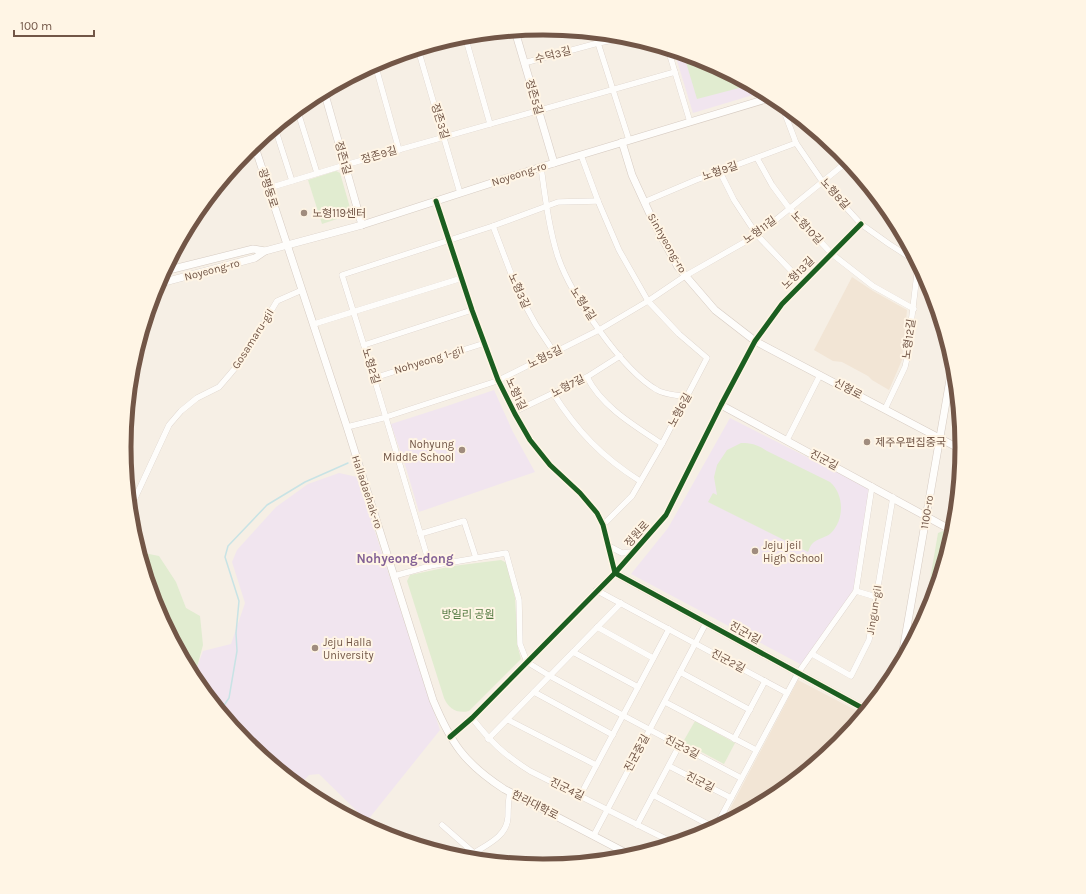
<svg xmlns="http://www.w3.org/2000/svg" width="1086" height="894" font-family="Karla,'Noto Sans KR',sans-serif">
  <rect width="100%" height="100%" fill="#f6efe5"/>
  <!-- residential -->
  <g fill="#f2e5d5">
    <path d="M852,277L873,291L907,310L902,360L889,390L872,380L868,376L842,362L833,361L814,350Z"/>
    <path d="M798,680L863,714L839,743L776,796L722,824Z"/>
  </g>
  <!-- education -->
  <g fill="#f1e5ef">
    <path d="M674,51L704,60L763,92L693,113Z"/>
    <path d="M494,390L513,432L535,472L419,512L406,468L391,424L444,407Z"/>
    <path d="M730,418L870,489L853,593L802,665L631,574L668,528Z"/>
    <path d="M339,473L357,477L440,730L367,821L319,774L309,775L299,786L247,743L201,688L197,667L203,651L231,644L245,603L232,562L237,550L276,507L308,484Z"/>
  </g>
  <!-- green -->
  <g fill="#e1ecd0">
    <path d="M693,57L704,60L746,83L743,87L697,99L685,59Z"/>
    <path d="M336,171L340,173L351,211L349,215L322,224L308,180Z"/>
    <path d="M741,443C752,443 758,445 767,451L830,482C844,494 845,519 831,533C826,538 817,538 812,544C810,546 809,550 808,552L708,502L713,493L717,495L714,477L717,465L727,450Z"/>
    <path d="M943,531L952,536L930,608L923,620L938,533Z"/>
    <path d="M139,552L159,556L176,582L186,608L200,616L203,645L197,667L199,685L194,680L156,607Z"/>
    <path d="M501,560L507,563L515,598L518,648L521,659L469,711C457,714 449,709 444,698L407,581L410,575L453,566Z"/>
    <path d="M695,721L735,743L724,764L683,742Z"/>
  </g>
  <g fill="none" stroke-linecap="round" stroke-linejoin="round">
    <!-- stream -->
    <path stroke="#c8e3e5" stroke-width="1.5" d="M220,711L229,698L237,651L236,633L239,601L225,557L228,546L267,505L305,482L348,463"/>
    <!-- minor casing -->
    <g stroke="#d7ccc4" stroke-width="6">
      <g id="minor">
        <path d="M465,36L490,124"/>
        <path d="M598,43L629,140"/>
        <path d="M418,49L460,193"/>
        <path d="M668,49L690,122"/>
        <path d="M524,63L598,43L629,37"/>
        <path d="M375,64L399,150"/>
        <path d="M781,103L796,143L822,181L861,224L889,244L917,262"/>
        <path d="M297,109L317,173"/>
        <path d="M275,128L292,181"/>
        <path d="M244,155L249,156L257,154"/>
        <path d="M581,155L598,201L619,250L648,301L679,334L707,358L662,444L632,496L603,525"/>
        <path d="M757,158L772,185L789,208L832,254L873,286L914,309"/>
        <path d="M541,167C545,196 549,229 558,257C571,295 622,370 657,390C665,395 678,395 687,397"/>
        <path d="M720,172L734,200L757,235L802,282"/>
        <path d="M269,188L345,165L675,72"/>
        <path d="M436,201L472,310L498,380L515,414L530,440L550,465L580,493L597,513L603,525L615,573"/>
        <path d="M644,202L696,180L796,143"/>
        <path d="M493,226L518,292L536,325L554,352"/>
        <path d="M314,324L462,278"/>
        <path d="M364,345L472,310"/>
        <path d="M587,377C602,407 635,426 662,444"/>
        <path d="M374,378L485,343"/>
        <path d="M553,393C577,431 602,457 640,481"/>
        <path d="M885,409L905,367L907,358L918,265"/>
        <path d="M514,412L587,377L620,356"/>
        <path d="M347,427L383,418L497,381L599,330L648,301L685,276L757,235L848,161"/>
        <path d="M787,440L820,375"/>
        <path d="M130,509L169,425L181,411L197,398L219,387L231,373L241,361L277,301L302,290"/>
        <path d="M420,534L464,521L476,558"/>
        <path d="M607,545L622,553L633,552"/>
        <path d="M430,566L375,381L342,275L493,226L558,202L598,201"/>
        <path d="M394,576L430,566L506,553L519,600L520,644L527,662L550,676L624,716L741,778"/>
        <path d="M596,590L787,693"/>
        <path d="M856,591L876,597"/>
        <path d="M597,627L653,658"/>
        <path d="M573,652L638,687"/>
        <path d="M812,654L851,676L869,640L893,497"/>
        <path d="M680,672L750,710"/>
        <path d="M534,692L613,735"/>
        <path d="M665,702L756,750"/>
        <path d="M472,718C491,742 503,754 530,771L674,843"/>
        <path d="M508,720L596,765"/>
        <path d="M450,737L472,718L615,573L666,515L721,405L755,341L782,304L861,224"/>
        <path d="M488,739L621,603"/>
        <path d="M734,739L765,681"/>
        <path d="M669,766L731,798"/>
        <path d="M653,795L715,828"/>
        <path d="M580,796L669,629"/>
        <path d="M442,825L474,853C488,844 507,836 508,817C508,808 508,801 510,792"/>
        <path d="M637,825L679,746"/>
        <path d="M715,828L798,673L856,591L872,486"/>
        <path d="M594,835L706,623"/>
        <path d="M466,858L474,853"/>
      </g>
    </g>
    <!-- tertiary casing -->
    <g stroke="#d7ccc4" stroke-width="8">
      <g id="tertiary">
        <path d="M515,31L554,163"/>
        <path d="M324,91L362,225"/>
        <path d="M721,405L953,531"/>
        <path d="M615,573L866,710"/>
      </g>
    </g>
    <!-- secondary casing -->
    <g stroke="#d6cbc2" stroke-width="8">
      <g id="secondary">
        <path d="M622,142L632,175L654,223L678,267L715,310L755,341L962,450"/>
        <path d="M254,144L347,427L433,700C451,743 464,763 504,789L632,856"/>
        <path d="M165,271L253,249L265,251"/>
        <path d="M157,284L255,258L265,251L362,225L541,167L773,97"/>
        <path d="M901,662L953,362"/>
      </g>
    </g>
    <!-- minor -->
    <use href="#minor" stroke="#fefdfb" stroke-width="5.5"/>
    <!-- tertiary -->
    <use href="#tertiary" stroke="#fefdfb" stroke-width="7"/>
    <!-- secondary -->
    <use href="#secondary" stroke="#fefdfb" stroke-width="7"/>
    <!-- cycleway casing -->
    <g stroke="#fff5e5" stroke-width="8">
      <g id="cycleway">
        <path d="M436,201L472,310L498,380L515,414L530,440L550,465L580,493L597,513L603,525L615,573L866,710"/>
        <path d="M450,737L472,718L615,573L666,515L721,405L755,341L782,304L861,224"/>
      </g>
    </g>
    <!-- cycleway -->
    <use href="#cycleway" stroke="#1b5e20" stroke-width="5"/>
  </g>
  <!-- markers -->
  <g fill="#a08c7e" stroke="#fff5e5" stroke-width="1.5">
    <circle cx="304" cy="213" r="4"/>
    <circle cx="867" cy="442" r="4"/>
    <circle cx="462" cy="450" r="4"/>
    <circle cx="755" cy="551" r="4"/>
    <circle cx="315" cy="648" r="4"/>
  </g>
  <g text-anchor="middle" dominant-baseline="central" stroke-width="4" stroke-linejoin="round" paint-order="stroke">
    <!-- street labels -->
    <g font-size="11" fill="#725647" stroke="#fff5e5">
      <text transform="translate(553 55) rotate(-15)">수덕3길</text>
      <text transform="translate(534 97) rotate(74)">정존5길</text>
      <text transform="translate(440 121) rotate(73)">정존3길</text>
      <text transform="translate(379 155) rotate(-16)">정존9길</text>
      <text transform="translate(343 158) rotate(74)">정존1길</text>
      <text transform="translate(720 171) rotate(-19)">노형9길</text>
      <text transform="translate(519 174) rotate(-18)">Noyeong-ro</text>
      <text transform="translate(268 188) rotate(72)">광평동로</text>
      <text transform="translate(835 194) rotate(48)">노형8길</text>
      <text transform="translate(807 228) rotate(47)">노형10길</text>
      <text transform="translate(760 230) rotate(-36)">노형11길</text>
      <text transform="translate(667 243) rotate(60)">Sinhyeong-ro</text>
      <text transform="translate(212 270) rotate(-15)">Noyeong-ro</text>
      <text transform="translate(798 273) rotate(-45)">노형13길</text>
      <text transform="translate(519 291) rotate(66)">노형3길</text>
      <text transform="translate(583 304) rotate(57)">노형4길</text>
      <text transform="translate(253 339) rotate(-58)">Gosamaru-gil</text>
      <text transform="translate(909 339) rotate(-82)">노형12길</text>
      <text transform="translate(545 357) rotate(-26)">노형5길</text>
      <text transform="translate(429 360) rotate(-17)">Nohyeong 1-gil</text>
      <text transform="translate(371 366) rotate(73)">노형2길</text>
      <text transform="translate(568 386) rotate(-27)">노형7길</text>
      <text transform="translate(848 389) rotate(28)">신형로</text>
      <text transform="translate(516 394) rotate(65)">노형1길</text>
      <text transform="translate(680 410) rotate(-62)">노형6길</text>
      <text transform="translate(824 460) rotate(28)">진군길</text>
      <text transform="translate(367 492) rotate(72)">Halladaehak-ro</text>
      <text transform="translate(927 512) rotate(-81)">1100-ro</text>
      <text transform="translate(637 534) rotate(-48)">정원로</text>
      <text transform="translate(874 610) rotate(-81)">Jingun-gil</text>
      <text transform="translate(745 633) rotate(29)">진군1길</text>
      <text transform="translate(728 661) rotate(28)">진군2길</text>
      <text transform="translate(682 747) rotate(28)">진군3길</text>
      <text transform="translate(637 753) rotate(-62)">진군중길</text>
      <text transform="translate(700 782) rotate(27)">진군길</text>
      <text transform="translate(567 789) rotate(26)">진군4길</text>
      <text transform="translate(535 805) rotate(27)">한라대학로</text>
    </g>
    <!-- poi labels -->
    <g font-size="11" fill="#725647" stroke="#fff5e5" text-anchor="start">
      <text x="312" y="213">노형119센터</text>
      <text x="875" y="442">제주우편집중국</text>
      <text x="454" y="444" text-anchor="end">Nohyung<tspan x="454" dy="13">Middle School</tspan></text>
      <text x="763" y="545">Jeju jeil<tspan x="763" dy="13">High School</tspan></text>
      <text x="323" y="642">Jeju Halla<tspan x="323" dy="13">University</tspan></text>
    </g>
    <!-- park labels -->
    <g font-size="11" fill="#51783f" stroke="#fff5e5">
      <text x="468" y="614">방일리 공원</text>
    </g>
    <!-- quarter labels -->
    <g font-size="13" font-weight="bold" fill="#846296" stroke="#fff5e5">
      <text x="405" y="558">Nohyeong-dong</text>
    </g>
  </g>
  <!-- crop -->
  <path d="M0 0H1086V894H0ZM131 447a412 412 0 1 1 824 0a412 412 0 1 1-824 0Z" fill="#fff5e5" fill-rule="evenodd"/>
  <path fill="none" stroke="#725647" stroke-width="5" d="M131 447a412 412 0 1 1 824 0a412 412 0 1 1-824 0Z"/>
  <!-- scale -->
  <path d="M14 30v6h80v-6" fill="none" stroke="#725647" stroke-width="2"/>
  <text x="20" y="30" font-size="12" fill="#725647" stroke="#fff5e5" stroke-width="3" paint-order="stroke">100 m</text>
</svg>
